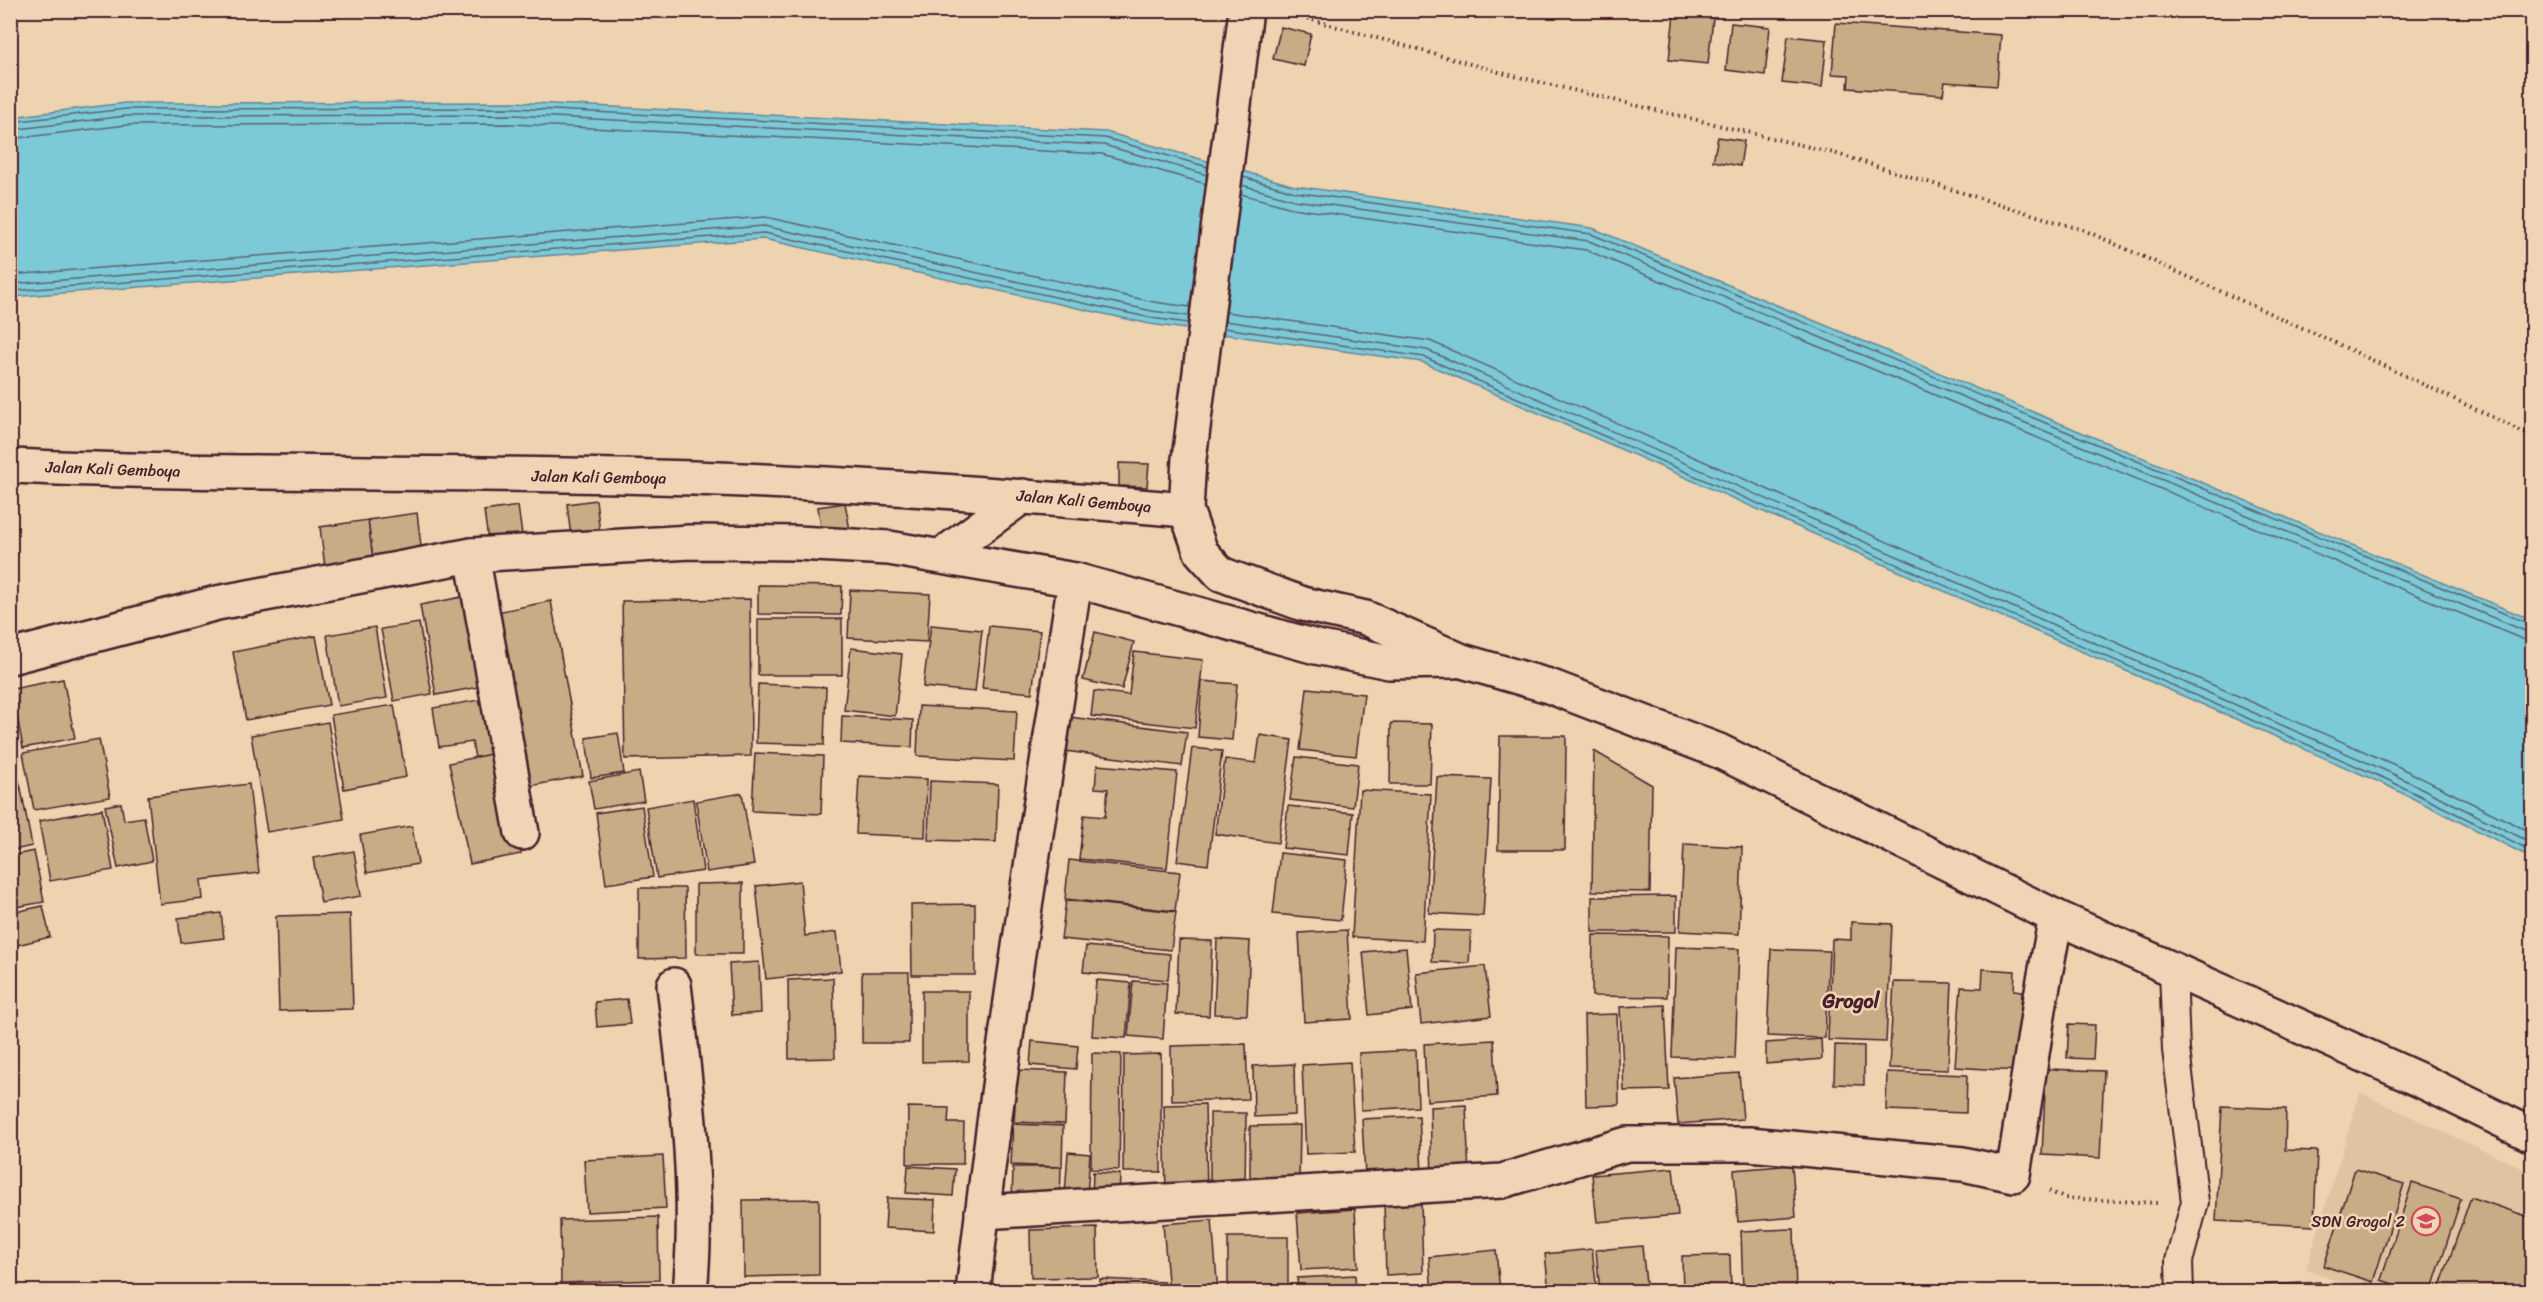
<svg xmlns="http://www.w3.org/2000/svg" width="2543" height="1302" font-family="Sriracha,sans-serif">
  <rect width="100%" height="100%" fill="#edd3b0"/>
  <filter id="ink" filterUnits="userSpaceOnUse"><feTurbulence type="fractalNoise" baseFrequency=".0167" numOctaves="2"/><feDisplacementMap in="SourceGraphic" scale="12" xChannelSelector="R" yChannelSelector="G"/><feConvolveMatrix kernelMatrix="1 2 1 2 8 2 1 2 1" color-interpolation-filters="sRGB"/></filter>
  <g filter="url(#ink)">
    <!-- built -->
    <path fill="#dfc4a1" d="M2360,1093L2532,1173V1291H2365L2306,1270Z"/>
    <!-- water -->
    <path fill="#7bcad8" stroke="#678693" stroke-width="1.5" d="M514,102L1106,132L1295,186L1592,228L2532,620V858L2386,785L1422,362L1150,324L763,239L11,297V117L125,103Z"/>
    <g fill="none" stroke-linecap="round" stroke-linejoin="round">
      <!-- shore -->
      <g stroke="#5e6370" stroke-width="1.5">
        <path d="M10,122L126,109L514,108L1105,138L1208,167"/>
        <path d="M10,130L126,116L514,115L1104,145L1207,175"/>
        <path d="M10,139L127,125L513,124L1102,154L1206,184"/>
        <path d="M1243,177L1295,192L1591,234L2532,625"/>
        <path d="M1242,185L1294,200L1589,241L2525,631L2532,632"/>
        <path d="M1241,194L1292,208L1586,250L2522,639L2532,641"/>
        <path d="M10,275L765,217L1154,302L1190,307"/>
        <path d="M10,284L764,226L1152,311L1189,316"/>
        <path d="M10,291L764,233L1151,318L1188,323"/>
        <path d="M1226,312L1430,341L2395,765L2532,833"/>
        <path d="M1225,321L1427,350L2391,773L2532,843"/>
        <path d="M1224,328L1424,357L2388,780L2532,851"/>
      </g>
    </g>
    <!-- building -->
    <g fill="#c7ac86" stroke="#4a1f2b" stroke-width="1.5">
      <path d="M1449,10H1491V14Z"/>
      <path d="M1674,14L1713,18L1708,64L1669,60Z"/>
      <path d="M1731,23L1770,27L1765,75L1726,70Z"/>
      <path d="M1836,23L2001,35L1997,86L1945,82L1943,95L1848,88L1849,75L1832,74Z"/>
      <path d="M1281,27L1311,34L1304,66L1273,59Z"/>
      <path d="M1788,36L1827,40L1822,87L1782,83Z"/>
      <path d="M1718,137L1744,141L1740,166L1713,161Z"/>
      <path d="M1119,463L1149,464L1147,487L1119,486Z"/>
      <path d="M596,500L601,541L572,545L567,504Z"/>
      <path d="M845,503L850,530L822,534L818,507Z"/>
      <path d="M518,506L523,542L489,547L484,511Z"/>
      <path d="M417,513L423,562L374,568L368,520Z"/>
      <path d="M368,520L374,568L326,575L320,527Z"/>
      <path d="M758,585L842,586L841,615L758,614Z"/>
      <path d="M850,590L930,594L927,642L848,638Z"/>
      <path d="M473,595L489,685L436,695L420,605Z"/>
      <path d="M750,599L751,756L625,759L622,601Z"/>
      <path d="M551,601L583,776L519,788L487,614Z"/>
      <rect x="758" y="619" width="84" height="56"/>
      <path d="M419,623L432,694L394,701L381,629Z"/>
      <path d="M931,625L982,630L975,692L923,687Z"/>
      <path d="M989,626L1040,631L1032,693L982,688Z"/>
      <path d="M375,627L387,698L338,706L327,635Z"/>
      <path d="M1095,632L1134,642L1122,689L1083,680Z"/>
      <path d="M316,636L329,705L246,720L233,652Z"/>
      <path d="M851,648L902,654L895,716L844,710Z"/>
      <path d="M1134,652L1203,660L1195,728L1091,716L1094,691L1129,695Z"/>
      <path d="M63,679L75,738L23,748L12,689Z"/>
      <path d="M1202,681L1237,684L1232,740L1198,737Z"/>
      <path d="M758,684L826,687L824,745L756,743Z"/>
      <path d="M1307,688L1364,694L1356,756L1300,750Z"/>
      <path d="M502,696L512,752L475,758L472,742L439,747L433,708Z"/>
      <path d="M394,705L406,777L344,789L331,715Z"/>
      <path d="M919,706L1017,711L1014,761L917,756Z"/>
      <path d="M842,716L913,720L912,747L841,743Z"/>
      <path d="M1069,717L1187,732L1182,766L1065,751Z"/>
      <path d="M328,722L344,819L267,832L251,735Z"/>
      <path d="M1391,723L1432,724L1430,784H1390Z"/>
      <path d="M618,733L624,773L591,778L586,738Z"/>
      <path d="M1260,735L1292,740L1278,843L1215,834L1225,759L1256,763Z"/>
      <path d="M1500,736H1566L1565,850H1498Z"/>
      <path d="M99,739L110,797L34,810L23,753Z"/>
      <path d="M10,741L21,789L10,792Z"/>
      <path d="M1192,748L1222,751L1208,865L1177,861Z"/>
      <path d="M1594,751L1652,785L1650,892L1592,891Z"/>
      <path d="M500,752L521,854L470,864L449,763Z"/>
      <path d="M755,753L823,756L821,814L752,811Z"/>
      <path d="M1296,757L1358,764L1353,807L1290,800Z"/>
      <path d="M1097,765L1177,772L1167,868L1079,859L1084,815L1105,817L1108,789L1095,788Z"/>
      <path d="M639,772L644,801L594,809L589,781Z"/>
      <path d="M859,776L927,779L925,837L856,834Z"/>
      <path d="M1437,777L1491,779L1483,916L1429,913Z"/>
      <path d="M930,781L998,784L996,842L928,840Z"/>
      <path d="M249,784L259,873L201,880L203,899L160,904L148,796Z"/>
      <path d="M21,789L32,846L10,851V792Z"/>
      <path d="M1360,790L1431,794L1423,941L1352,937Z"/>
      <path d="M742,793L754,865L707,872L696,801Z"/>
      <path d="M693,799L703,871L657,878L646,807Z"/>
      <path d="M121,803L124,820L144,817L152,861L118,868L105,806Z"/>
      <path d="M642,806L653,877L606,884L596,813Z"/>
      <path d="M1288,806L1353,813L1349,855L1283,848Z"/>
      <path d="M102,809L113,870L50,881L39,821Z"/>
      <path d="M412,826L418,864L367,873L360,835Z"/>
      <path d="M1684,844L1742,847L1739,934L1680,931Z"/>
      <path d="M34,851L44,902L10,908V856Z"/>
      <path d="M354,851L361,896L321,903L313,858Z"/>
      <path d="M1280,853L1347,860L1341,920L1273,914Z"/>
      <path d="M1069,860L1180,872L1175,911L1065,899Z"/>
      <path d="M800,881L805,936L837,932L841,971L766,979L756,886Z"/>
      <path d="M743,883V954H696V884Z"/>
      <path d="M639,888H685L686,958L639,959Z"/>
      <path d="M1676,896V932H1592V897Z"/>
      <path d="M1066,900L1176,912L1171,950L1061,939Z"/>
      <path d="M975,904V975H912L911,905Z"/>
      <path d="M43,906L50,937L17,945L10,913Z"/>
      <path d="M221,913L224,938L181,943L178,918Z"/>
      <path d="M350,914L353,1009L279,1011L276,916Z"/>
      <path d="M1851,922L1892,924L1886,1042L1828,1040L1832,939L1851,940Z"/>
      <path d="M1347,930L1352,1019L1304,1022L1299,933Z"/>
      <path d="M1433,930L1471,931L1469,963L1432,962Z"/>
      <path d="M1593,935L1668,936L1667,997L1592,996Z"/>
      <path d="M1217,939L1250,941L1247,1015L1214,1014Z"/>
      <path d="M1179,940L1212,941L1209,1016L1176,1014Z"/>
      <path d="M1086,946L1170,954L1168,980L1083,972Z"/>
      <path d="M1676,947L1739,949L1735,1059L1672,1057Z"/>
      <path d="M1406,948L1412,1010L1369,1015L1363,952Z"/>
      <path d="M1771,949L1829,951L1825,1038L1767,1036Z"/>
      <path d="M759,962L761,1013L732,1015L729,964Z"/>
      <path d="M1485,966L1491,1016L1421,1024L1416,973Z"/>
      <path d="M1983,969L2015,971L2014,990L2022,991L2017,1071L1955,1067L1961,987L1982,988Z"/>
      <rect x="862" y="972" width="47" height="71"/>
      <path d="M833,978L835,1058L789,1059L788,980Z"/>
      <path d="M1096,980L1131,983L1126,1038L1092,1036Z"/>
      <path d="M1133,981L1167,983L1163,1039L1128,1036Z"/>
      <path d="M1894,982L1952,983L1948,1070L1889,1068Z"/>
      <path d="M922,991H969V1061L922,1062Z"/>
      <path d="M627,999L630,1024L597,1027L595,1002Z"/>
      <path d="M1665,1005L1669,1090L1624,1091L1620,1007Z"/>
      <path d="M1617,1014L1619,1105L1586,1106L1584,1015Z"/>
      <path d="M2069,1024L2095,1025L2093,1059L2067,1058Z"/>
      <path d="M1821,1039L1822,1059L1766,1064V1043Z"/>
      <path d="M1494,1040L1497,1096L1427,1101L1424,1044Z"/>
      <path d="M1032,1041L1078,1046L1076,1069L1030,1065Z"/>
      <path d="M1246,1044L1248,1099L1172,1101L1171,1046Z"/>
      <path d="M1835,1045L1864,1046V1085L1834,1084Z"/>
      <path d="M1416,1050L1418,1107L1361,1110L1359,1053Z"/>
      <path d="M1092,1053L1121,1054L1119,1170L1091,1169Z"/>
      <path d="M1161,1054V1172H1123L1124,1055Z"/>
      <path d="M1350,1062L1355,1152L1306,1154L1302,1065Z"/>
      <path d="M1294,1064L1295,1115L1254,1117L1253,1066Z"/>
      <path d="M2046,1069L2104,1071L2100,1158L2042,1155Z"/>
      <path d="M1017,1070L1067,1072L1065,1124L1014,1122Z"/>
      <path d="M1887,1072L1967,1075L1966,1113L1886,1110Z"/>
      <path d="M1739,1073L1743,1119L1678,1124L1674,1078Z"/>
      <path d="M1205,1104L1207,1191L1166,1193L1164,1105Z"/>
      <path d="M1466,1105L1469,1177L1432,1178L1430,1107Z"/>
      <path d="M2222,1106L2286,1109L2285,1150L2317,1151L2314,1226L2216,1221Z"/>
      <path d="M908,1107L949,1108L948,1123H964L963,1164H907Z"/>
      <path d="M1210,1113H1246L1245,1191H1210Z"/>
      <path d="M1419,1116L1422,1173L1365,1176L1362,1119Z"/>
      <path d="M1013,1124L1063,1126L1062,1167L1011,1165Z"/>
      <path d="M1300,1125L1299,1182L1250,1183V1126Z"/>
      <path d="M1068,1152L1090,1154L1087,1196L1065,1195Z"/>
      <path d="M663,1156L666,1208L587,1212L584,1160Z"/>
      <path d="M1792,1165L1796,1217L1738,1222L1734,1170Z"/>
      <path d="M908,1166L955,1169L953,1196L906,1193Z"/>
      <path d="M1013,1167H1061L1060,1202H1012Z"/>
      <path d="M1673,1168L1678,1215L1597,1222L1592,1175Z"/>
      <path d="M2355,1169L2404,1184L2373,1282L2324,1266Z"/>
      <path d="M1093,1172L1120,1174L1119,1200L1092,1198Z"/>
      <path d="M2412,1183L2461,1199L2431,1292H2417L2381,1280Z"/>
      <path d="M2471,1197L2532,1218V1239L2526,1257L2532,1260V1292H2438Z"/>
      <path d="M887,1198L935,1200L934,1231L885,1228Z"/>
      <path d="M819,1199V1275L744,1277L743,1200Z"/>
      <path d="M1421,1201L1423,1273L1386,1275L1384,1203Z"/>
      <path d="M1355,1209L1358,1267L1301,1270L1297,1213Z"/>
      <path d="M658,1217L659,1280L561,1283L560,1220Z"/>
      <path d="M1212,1220L1218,1292H1169L1163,1224Z"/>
      <path d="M1097,1228L1098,1277L1031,1278L1030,1230Z"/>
      <path d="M1794,1229L1796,1292H1743L1741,1231Z"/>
      <rect x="1228" y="1237" width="60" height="55"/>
      <path d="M1642,1246L1647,1292H1600L1596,1250Z"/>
      <path d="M1592,1249L1597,1292H1549L1545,1254Z"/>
      <path d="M1496,1250L1500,1292H1432L1429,1257Z"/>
      <path d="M1730,1255L1731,1292H1683L1682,1256Z"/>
      <path d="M1355,1275L1356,1292H1298L1297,1278Z"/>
      <path d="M1100,1279L1164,1282V1292H1099Z"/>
      <path d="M2320,1282V1292H2210V1288Z"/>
      <path d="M2364,1284L2390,1286V1292H2364Z"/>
      <path d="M1014,1285L1088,1287V1292H1014Z"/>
      <path d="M1421,1287V1292H1363Z"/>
    </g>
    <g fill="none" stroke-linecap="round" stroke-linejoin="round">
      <!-- lane casing -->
      <g stroke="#4a1f2b" stroke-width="30">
        <path id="lane" d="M2173,969L2176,1050L2195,1202L2179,1261L2180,1292"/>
      </g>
      <!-- street casing -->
      <g stroke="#4a1f2b" stroke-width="38">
        <g id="street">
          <path d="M10,466C213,475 416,471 619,476C809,480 997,494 1186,510"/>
          <path d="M472,555L522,833"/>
          <path d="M941,556L1023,496"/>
          <path d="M674,985C686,1087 700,1189 690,1292"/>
          <path d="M982,1212L1502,1181L1627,1144H1749L1963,1164L2013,1175L2041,996L2056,917"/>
        </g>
      </g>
      <!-- secondary casing -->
      <g stroke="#4a1f2b" stroke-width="38">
        <g id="secondary">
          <path d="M1246,10L1189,459L1186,510L1201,552L1221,574L1303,604L1366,618L1462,661L1549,686L1719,751L2056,917L2424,1082L2532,1135"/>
          <path d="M1075,580L1316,647L1389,662L1453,661"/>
          <path d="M10,657L217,603L472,555L690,542L797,543L889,548L1075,580C1039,817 1000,1054 973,1292"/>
        </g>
      </g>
      <!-- path -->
      <g stroke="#4a1f2b" stroke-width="4" stroke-dasharray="1.5 4.5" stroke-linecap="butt">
        <path d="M1284,12L1506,74L1834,153L2086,231L2336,343L2532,436"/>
        <path d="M2049,1191L2064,1198L2157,1203"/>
      </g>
      <!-- lane -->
      <use href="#lane" stroke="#efd5b6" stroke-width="26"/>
      <!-- street -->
      <use href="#street" stroke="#efd5b6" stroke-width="33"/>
      <!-- secondary -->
      <use href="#secondary" stroke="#efd5b6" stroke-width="33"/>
    </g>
  </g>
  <!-- icons -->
  <defs>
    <g id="school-ring" transform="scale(1.5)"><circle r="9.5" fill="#efd5b6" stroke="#d1495b" stroke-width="1.5"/><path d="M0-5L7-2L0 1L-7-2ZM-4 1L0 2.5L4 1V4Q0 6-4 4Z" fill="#d1495b"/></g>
  </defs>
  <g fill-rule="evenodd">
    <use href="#school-ring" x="2426" y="1221"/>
  </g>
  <g text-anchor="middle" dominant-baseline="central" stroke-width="5" stroke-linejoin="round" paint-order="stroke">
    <!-- street labels -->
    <g font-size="16" fill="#4a1f2b" stroke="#efd5b6">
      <text transform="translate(113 469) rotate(2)">Jalan Kali Gemboya</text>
      <text transform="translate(599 477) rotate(1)">Jalan Kali Gemboya</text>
      <text transform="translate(1084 501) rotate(5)">Jalan Kali Gemboya</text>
    </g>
    <!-- poi labels -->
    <g font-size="16" fill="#4a1f2b" stroke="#efd5b6" text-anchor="end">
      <text x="2405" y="1221">SDN Grogol 2</text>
    </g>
    <!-- quarter labels -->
    <g font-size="20" font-weight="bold" fill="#4a1f2b" stroke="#efd5b6">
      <text x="1851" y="1001">Grogol</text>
    </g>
  </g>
  <!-- margin -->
  <rect width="2543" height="1302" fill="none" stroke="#efd5b6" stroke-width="36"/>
  <rect x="18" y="18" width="2507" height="1266" fill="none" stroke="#4a1f2b" stroke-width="2" filter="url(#ink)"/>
</svg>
